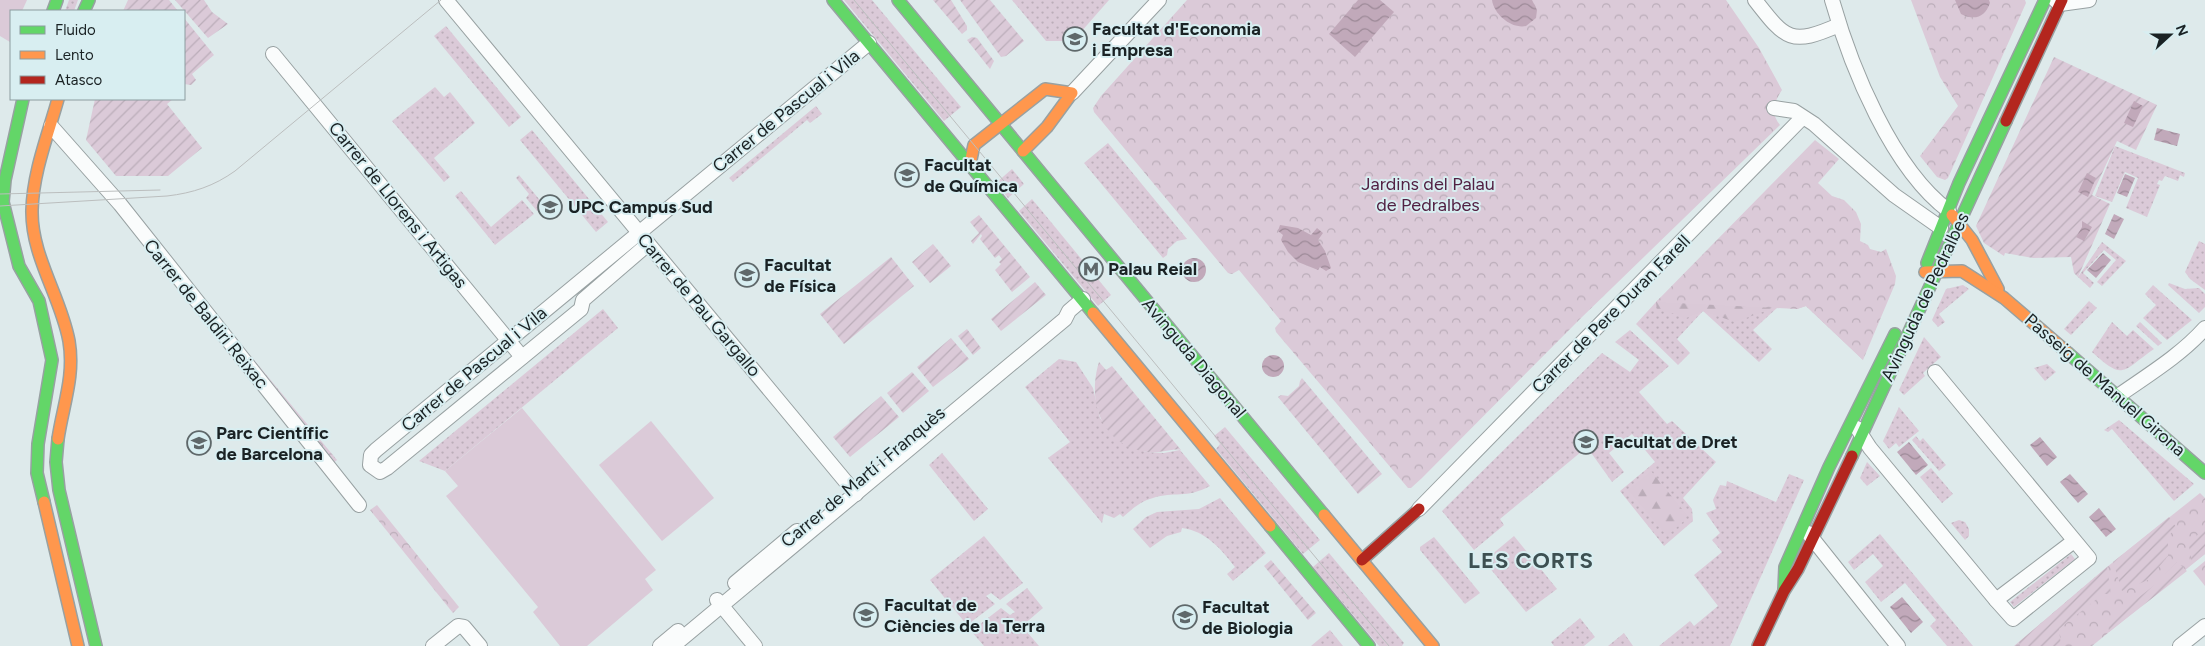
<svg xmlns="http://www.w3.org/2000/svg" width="2205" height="646" font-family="Figtree,sans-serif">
  <defs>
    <pattern id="grass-dots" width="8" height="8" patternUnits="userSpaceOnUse" patternTransform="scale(1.25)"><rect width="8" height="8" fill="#dbcad8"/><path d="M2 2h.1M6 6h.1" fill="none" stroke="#bbadb9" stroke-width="1.8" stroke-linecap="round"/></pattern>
    <pattern id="forest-firs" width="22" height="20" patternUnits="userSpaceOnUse" patternTransform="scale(1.25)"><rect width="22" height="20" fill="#dac9d7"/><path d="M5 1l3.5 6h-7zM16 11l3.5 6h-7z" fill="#baacb8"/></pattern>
    <pattern id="park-crowns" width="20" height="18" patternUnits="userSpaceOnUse" patternTransform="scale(1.25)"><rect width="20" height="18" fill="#dbcad8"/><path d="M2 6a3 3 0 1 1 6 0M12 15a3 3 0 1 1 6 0" fill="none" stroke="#bbadb9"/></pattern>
    <pattern id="garden-furrows" width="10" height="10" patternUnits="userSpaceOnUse" patternTransform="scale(1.25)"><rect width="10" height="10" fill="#dbcad8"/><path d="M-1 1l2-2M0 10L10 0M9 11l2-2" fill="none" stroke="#bbadb9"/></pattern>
    <pattern id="water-waves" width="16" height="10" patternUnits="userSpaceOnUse" patternTransform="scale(1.25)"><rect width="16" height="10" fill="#c1a9ba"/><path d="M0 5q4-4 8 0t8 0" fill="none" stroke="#9c8997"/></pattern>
  </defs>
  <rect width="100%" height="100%" fill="#deeaeb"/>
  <!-- grass -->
  <g fill="url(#grass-dots)">
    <path d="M69,0H78L74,11H65Z"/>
    <path d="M844,0H872L961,107L944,121Z"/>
    <path d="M1012,0H1109L1073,41H1046Z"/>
    <path d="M446,26L521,117L509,127L434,36Z"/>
    <path d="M435,87L444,97L450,92L475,123L434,158L450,177L444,182L392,121Z"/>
    <path d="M816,106L822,114L810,123L807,120L733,182L729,178Z"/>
    <path d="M532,130L608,222L596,232L520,140Z"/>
    <path d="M1108,143L1187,239L1177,241L1168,249L1167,255L1163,258L1084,163Z"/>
    <path d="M2115,146L2185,173L2184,177L2180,175L2178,181L2165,176L2162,181L2159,180L2157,184L2160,185L2147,217L2126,208L2138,178L2125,172L2112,202L2095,196Z"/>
    <path d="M1012,169L1024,184L1008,198L996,183Z"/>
    <path d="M519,175L544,205L537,211L526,198L529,194L516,178Z"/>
    <path d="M461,191L491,227L522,200L534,214L495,245L455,196Z"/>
    <path d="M1032,199L1111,295L1098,306L1019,211Z"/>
    <path d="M2199,241L2205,244V290L2190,279L2185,272Z"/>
    <path d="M2102,242L2126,261L2102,286L2097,282L2116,260L2104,250L2083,273L2094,283L2090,288L2078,277Z"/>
    <path d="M1825,243L1863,360L1806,306L1797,309L1778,307L1753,330L1772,349L1759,362L1703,311L1677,339L1690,353L1678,365L1636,324L1656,302Z"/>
    <path d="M2169,283L2185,289L2199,288L2205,294V307L2199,313L2168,285Z"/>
    <path d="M1963,285L1969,289L1939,314L1945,322L1938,327L1932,320L1946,289Z"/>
    <path d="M2153,285L2192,320L2167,340L2143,318L2156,305L2145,294Z"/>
    <path d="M2089,301L2097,308L2071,335L2064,329Z"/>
    <path d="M603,309L618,328L445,471L419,461Z"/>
    <path d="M2112,322L2127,336L2133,330L2154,349C2121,372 2124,381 2092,352Z"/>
    <path d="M2140,322L2162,343L2158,346L2136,326Z"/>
    <path d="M1630,330L1669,366L1639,392L1667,424L1672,421L1716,462L1683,498L1692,509L1693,521L1664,546L1620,491L1655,462L1632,434L1609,453L1624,472L1612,482L1587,447L1500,519L1504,525L1474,550L1442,511L1602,353L1630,372L1639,360L1615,342Z"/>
    <path d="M1924,337L1941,357L1923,373L1925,376L1904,395L1899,390Z"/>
    <path d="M1059,359L1076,362L1093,388L1100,418L1121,442L1146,452L1164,453L1180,450L1210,486C1186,499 1174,491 1153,498C1141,501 1132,509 1123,517L1120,514L1114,518L1104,514L1102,523L1048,458L1070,442L1025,387Z"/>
    <path d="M2047,364L2056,372L2045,381L2034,368Z"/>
    <path d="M1899,407L1919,431L1899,447L1896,443L1889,449L1883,441Z"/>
    <path d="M2119,420L2194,484L2174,501L2112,429L2108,432L2104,430Z"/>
    <path d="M1225,427L1320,540L1303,554L1216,449L1220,444L1214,436Z"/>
    <path d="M1916,436L1920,441L1923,438L1946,465L1939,471L1912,440Z"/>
    <path d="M942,453L988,509L974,521L929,465Z"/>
    <path d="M1867,462L1880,476L1867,486L1860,478Z"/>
    <path d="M1931,468L1953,494L1942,503L1920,477Z"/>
    <path d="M1789,474L1804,480L1730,646H1659L1690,621L1694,626L1718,606L1694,575L1722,552L1712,540L1720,533L1706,513L1716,509L1713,500L1720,485L1726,486L1727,481L1776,502Z"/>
    <path d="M1220,498L1266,553L1233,581L1227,574L1235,567C1221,549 1206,531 1182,528L1181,532L1167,536L1150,548L1133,529L1146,517L1157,512L1199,509Z"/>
    <path d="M1959,520L1965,522L1969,529V536L1965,540L1951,523Z"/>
    <path d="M1880,534L1973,646H1947L1930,626L1936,620L1905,583L1881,602L1865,582L1883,566L1873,554L1854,570L1848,562Z"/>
    <path d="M984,536L1023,583L1000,600L991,593L986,596L995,604L967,625L930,580Z"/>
    <path d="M1514,536L1557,589L1526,612L1484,561Z"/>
    <path d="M1434,537L1480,593L1465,604L1420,550V547Z"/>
    <path d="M1329,553L1404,643L1402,646H1379L1313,567Z"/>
    <path d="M2071,554L2075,559L2014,607L2010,602Z"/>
    <path d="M1027,588L1043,608L1022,626L1039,646H984L971,631L1001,608L1010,615L1015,612L1006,604Z"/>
    <path d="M1580,618L1595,637L1584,646H1554L1551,642Z"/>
    <path d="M1330,630L1343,646H1311Z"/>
    <path d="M1624,633L1633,646H1608Z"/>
  </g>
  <!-- forest -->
  <g fill="url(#forest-firs)">
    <path d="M1661,297H1804L1735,322L1703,311L1684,319L1676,314L1657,310L1656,302Z"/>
    <path d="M1651,471L1687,515L1685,520L1667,536L1628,490Z"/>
  </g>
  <!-- park -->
  <g fill="url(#park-crowns)">
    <path d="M1187,0H1726L1759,48L1782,90C1774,102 1770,113 1780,125L1580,319L1422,478L1411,488H1408L1276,332L1275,328L1281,321L1239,270L1232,274L1228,273L1094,112L1093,108L1101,96Z"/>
    <path d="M1911,0H2025L2026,3L1948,178L1945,180L1937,177L1920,156L1958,106L1940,77Z"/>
    <path d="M1815,140L1839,159L1818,183L1832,196L1844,200L1856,212L1861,224L1860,241L1868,245L1870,249L1881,252L1886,249L1896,276L1895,284L1863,360L1806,306L1797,309L1656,302Z"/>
    <path d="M215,313L337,460L332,464Z"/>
    <path d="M2200,493L2205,498V554L2092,646H2014L2107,567Z"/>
    <path d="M377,505L459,607L453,613L370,510Z"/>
    <path d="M2205,561V586L2193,571Z"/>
  </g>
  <!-- garden -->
  <g fill="url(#garden-furrows)">
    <path d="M128,0H169L178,11H123Z"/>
    <path d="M175,0H204L212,12L228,24L208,38Z"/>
    <path d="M933,0H951L967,26V30L962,34Z"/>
    <path d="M960,0H990L1024,41L1006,56L1001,57Z"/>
    <path d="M184,18L214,55L192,74L196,80L191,85L184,84Z"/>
    <path d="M972,37L977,38L994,61L990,69L967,40Z"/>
    <path d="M2054,57L2157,105L2136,150L2117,141L2092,195L2110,204L2078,277L2074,273L2071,257L2033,258L2005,253L2004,256L1984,243L1976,226Z"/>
    <path d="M95,99H173L167,104L202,148L168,176H116L86,140Z"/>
    <path d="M979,215L1030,277L1012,292L995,270L1001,264L999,262L1002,259L999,255L995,258L980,239L982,236L981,234L973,244L971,241L979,233L970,222Z"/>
    <path d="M933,244L951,266L930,283L912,262Z"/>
    <path d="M891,257L914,286L844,344L820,314Z"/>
    <path d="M1035,282L1046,295L1001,331L991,319Z"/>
    <path d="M967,329L981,348L973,355L958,336Z"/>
    <path d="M951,338L969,359L933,387L917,367Z"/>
    <path d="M1099,362L1106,370L1112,366L1181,450C1174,448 1157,454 1147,452C1101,445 1087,401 1099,362Z"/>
    <path d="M912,372L929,391L903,413L887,393Z"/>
    <path d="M1302,378L1382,474L1358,494L1278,397L1281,395L1288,396L1299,386L1300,381Z"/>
    <path d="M881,396L899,417L850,457L833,437Z"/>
    <path d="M2169,517L2176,527L2168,537V556L2148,580L2122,591L2113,562Z"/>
    <path d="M2205,525V554L2192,564L2189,546Z"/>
    <path d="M1271,560L1316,613L1308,620L1264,566Z"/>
    <path d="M2177,562L2187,571L2109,632L2108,621L2156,584Z"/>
    <path d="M2107,567L2111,594H2103L2059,629L2061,646H2020L2019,642Z"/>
  </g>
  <!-- pitch -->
  <g fill="#dbcad8">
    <path d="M0,0H27L22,11H11L10,42L0,36Z"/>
    <path d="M522,408L656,570L645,579L653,590L587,646H560L533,612L538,607L446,496L458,486L445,471Z"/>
    <path d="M651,421L714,498L662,541L599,465Z"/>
  </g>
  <!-- water -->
  <g fill="url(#water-waves)">
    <path d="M1358,0H1380L1394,12L1355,57L1329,34Z"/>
    <path d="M1492,0H1532L1537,10L1536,18L1526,26C1512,29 1494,15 1492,0Z"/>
    <path d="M1955,0H1989L1990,3C1985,17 1975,21 1961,14Z"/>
    <path d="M2134,101L2143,106L2133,127L2124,123Z"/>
    <path d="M2157,128L2180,134L2177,146L2154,140Z"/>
    <path d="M2087,173L2096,178L2088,197L2078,192Z"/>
    <path d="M2125,174L2135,178L2127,197L2117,193Z"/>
    <path d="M2114,214L2124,219L2114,239L2105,234Z"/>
    <path d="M2082,221L2092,227L2084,241L2076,237L2082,227Z"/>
    <path d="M1280,225L1298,228L1311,235L1317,228L1323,233L1318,240L1325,251L1331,268L1326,271L1320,267L1318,270L1298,262L1288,252L1281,240L1283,235L1278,231Z"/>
    <path d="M2103,253L2111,260L2096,278L2087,270Z"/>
    <circle cx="1194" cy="270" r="12"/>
    <circle cx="1273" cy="366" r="11"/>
    <path d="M2040,437L2057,457L2047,466L2030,445Z"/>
    <path d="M1909,442L1928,465L1916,475L1897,452Z"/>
    <path d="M2070,474L2088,494L2078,503L2060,482Z"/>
    <path d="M2099,508L2116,529L2106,537L2089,517Z"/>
    <path d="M1902,597L1923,622L1911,633L1890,607Z"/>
  </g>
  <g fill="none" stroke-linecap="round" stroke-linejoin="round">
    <!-- street casing -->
    <g stroke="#98a1a2" stroke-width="16">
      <g id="street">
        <path d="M446,0L856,494"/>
        <path d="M1755,0C1786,40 1791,46 1839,25"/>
        <path d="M1832,0C1851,67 1892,169 1949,211"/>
        <path d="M2055,0L2060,4L2089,0"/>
        <path d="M273,54L522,357"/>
        <path d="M1072,93L1159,0"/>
        <path d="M1774,108L1794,111L1814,124L1894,195L1941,228"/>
        <path d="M51,126L120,204L359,505"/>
        <path d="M648,244L583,300L581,309L387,468L380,472L370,465L371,455L376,450C540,314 704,178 869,43"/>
        <path d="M1935,372L2089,558L2013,619L1996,600L2074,541"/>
        <path d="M2118,396C2148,375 2181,355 2205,328"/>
        <path d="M1857,428L1870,448L1996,600"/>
        <path d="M1419,509L1802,118"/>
        <path d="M1808,533L1898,646"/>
        <path d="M735,583L797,531"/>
        <path d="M717,600L755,646"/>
        <path d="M433,646L458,626L464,627L480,646"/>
        <path d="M660,646L678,631"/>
        <path d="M673,646L1065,319L1069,311L1083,299"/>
        <path d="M2180,646L2205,626"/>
      </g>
    </g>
    <!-- fast casing -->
    <g stroke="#98a1a2" stroke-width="14">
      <g id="fast">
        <path d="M833,0L1093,313"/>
        <path d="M898,0L1324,515"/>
        <path d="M53,11L57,0"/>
        <path d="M84,11L89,0"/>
        <path d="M23,99L5,180L3,202L19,266L39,301L52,360L38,444L37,473L44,502"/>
        <path d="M1927,263L1959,183L2045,0"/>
        <path d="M2068,353L2205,473"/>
        <path d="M58,439L56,462L59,490L96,646"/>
        <path d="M1852,456L2006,121"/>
        <path d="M1270,526L1369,646"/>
        <path d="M1784,589L1785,567L1829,467L1895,334"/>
      </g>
    </g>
    <!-- slow casing -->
    <g stroke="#98a1a2" stroke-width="14">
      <g id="slow">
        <path d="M970,164L974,145L1045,89L1072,93L1047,127L1023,151"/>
        <path d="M1952,215L1972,240L1998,289"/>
        <path d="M1925,272L1962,271L2004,298L2068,353"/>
        <path d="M1093,313L1270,526"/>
        <path d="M58,439C63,405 75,376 69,341C61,297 31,256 32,210C33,172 48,135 58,99"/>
        <path d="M44,502L78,646"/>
        <path d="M1324,515L1433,646"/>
      </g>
    </g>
    <!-- jam casing -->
    <g stroke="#98a1a2" stroke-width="14">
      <g id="jam">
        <path d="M2006,121L2062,0"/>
        <path d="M1362,560L1419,509"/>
        <path d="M1758,646L1784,591L1798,569L1852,456"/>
      </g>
    </g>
    <!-- street -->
    <use href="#street" stroke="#fafcfc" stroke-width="14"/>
    <!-- fast -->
    <use href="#fast" stroke="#63d668" stroke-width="11"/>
    <!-- slow -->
    <use href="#slow" stroke="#ff974d" stroke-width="11"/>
    <!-- jam -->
    <use href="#jam" stroke="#b3261e" stroke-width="11"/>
    <!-- tram -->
    <g stroke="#bbbebe" stroke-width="1">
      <path d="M854,0L1389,646"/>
      <path d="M0,194L160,190"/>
      <path d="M0,206L167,196C193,193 214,186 235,171L441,0"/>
    </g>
  </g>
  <!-- icons -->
  <defs>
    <g id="university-ring" transform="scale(1.25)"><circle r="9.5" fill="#d8eef1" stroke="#5f686a" stroke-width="1.5"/><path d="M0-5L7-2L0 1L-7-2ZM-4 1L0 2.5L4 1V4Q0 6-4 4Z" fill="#5f686a"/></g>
    <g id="metro-ring" transform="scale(1.25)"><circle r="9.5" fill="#d8eef1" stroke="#5f686a" stroke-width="1.5"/><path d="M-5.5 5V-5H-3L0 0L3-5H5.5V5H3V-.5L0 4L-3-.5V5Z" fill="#5f686a"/></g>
  </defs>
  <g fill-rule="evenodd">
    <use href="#university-ring" x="1075" y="39"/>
    <use href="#university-ring" x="907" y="175"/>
    <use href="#university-ring" x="550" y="207"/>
    <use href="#metro-ring" x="1091" y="269"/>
    <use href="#university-ring" x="747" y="275"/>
    <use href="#university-ring" x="1586" y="442"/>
    <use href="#university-ring" x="199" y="443"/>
    <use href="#university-ring" x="866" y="615"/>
    <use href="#university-ring" x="1185" y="617"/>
  </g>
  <g text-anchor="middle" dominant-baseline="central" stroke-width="4" stroke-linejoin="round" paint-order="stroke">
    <!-- poi labels -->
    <g font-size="18" font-weight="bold" fill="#1a2224" stroke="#d8eef1" text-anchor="start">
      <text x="1092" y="29">Facultat d'Economia<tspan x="1092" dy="21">i Empresa</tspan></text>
      <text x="924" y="165">Facultat<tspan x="924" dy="21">de Química</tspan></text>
      <text x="568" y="207">UPC Campus Sud</text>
      <text x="764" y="265">Facultat<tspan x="764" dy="21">de Física</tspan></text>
      <text x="1108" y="269">Palau Reial</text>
      <text x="216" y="433">Parc Científic<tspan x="216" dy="21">de Barcelona</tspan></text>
      <text x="1604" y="442">Facultat de Dret</text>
      <text x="884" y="605">Facultat de<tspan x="884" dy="21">Ciències de la Terra</tspan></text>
      <text x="1202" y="607">Facultat<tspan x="1202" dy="21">de Biologia</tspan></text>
    </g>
    <!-- street labels -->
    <g font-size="18" fill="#1a2224" stroke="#d8eef1">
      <text transform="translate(786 111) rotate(-39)">Carrer de Pascual i Vila</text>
      <text transform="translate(398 205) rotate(51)">Carrer de Llorens i Artigas</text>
      <text transform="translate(1925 297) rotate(-65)">Avinguda de Pedralbes</text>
      <text transform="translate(699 305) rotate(50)">Carrer de Pau Gargallo</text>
      <text transform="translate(206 314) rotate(51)">Carrer de Baldiri Reixac</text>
      <text transform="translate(1611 314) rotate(-45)">Carrer de Pere Duran Farell</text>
      <text transform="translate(1194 358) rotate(50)">Avinguda Diagonal</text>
      <text transform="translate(474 369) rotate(-40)">Carrer de Pascual i Vila</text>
      <text transform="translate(2105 385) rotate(41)">Passeig de Manuel Girona</text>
      <text transform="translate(863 477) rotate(-40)">Carrer de Martí i Franquès</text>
    </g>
    <!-- park labels -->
    <g font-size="18" fill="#522143" stroke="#d8eef1">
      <text x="1428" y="184">Jardins del Palau<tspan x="1428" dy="21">de Pedralbes</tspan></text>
    </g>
    <!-- district labels -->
    <g font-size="22" font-weight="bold" letter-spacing="1" fill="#3d5052" stroke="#d8eef1">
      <text x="1531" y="560">LES CORTS</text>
    </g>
  </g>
  <!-- legend -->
  <rect x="10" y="10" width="175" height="90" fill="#d8eef1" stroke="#8c9c9f"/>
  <rect x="20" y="26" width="25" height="8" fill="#63d668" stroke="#8c9c9f"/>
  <text x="55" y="35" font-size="15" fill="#1a2224">Fluido</text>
  <rect x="20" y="51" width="25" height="8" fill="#ff974d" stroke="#8c9c9f"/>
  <text x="55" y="60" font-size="15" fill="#1a2224">Lento</text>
  <rect x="20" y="76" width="25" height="8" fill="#b3261e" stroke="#8c9c9f"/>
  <text x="55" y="85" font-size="15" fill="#1a2224">Atasco</text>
  <!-- north arrow -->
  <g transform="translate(2170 35) rotate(69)" stroke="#d8eef1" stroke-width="4" paint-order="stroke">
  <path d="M0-4L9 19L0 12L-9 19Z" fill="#1a2224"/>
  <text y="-8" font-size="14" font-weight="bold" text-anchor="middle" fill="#1a2224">N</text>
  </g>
</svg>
